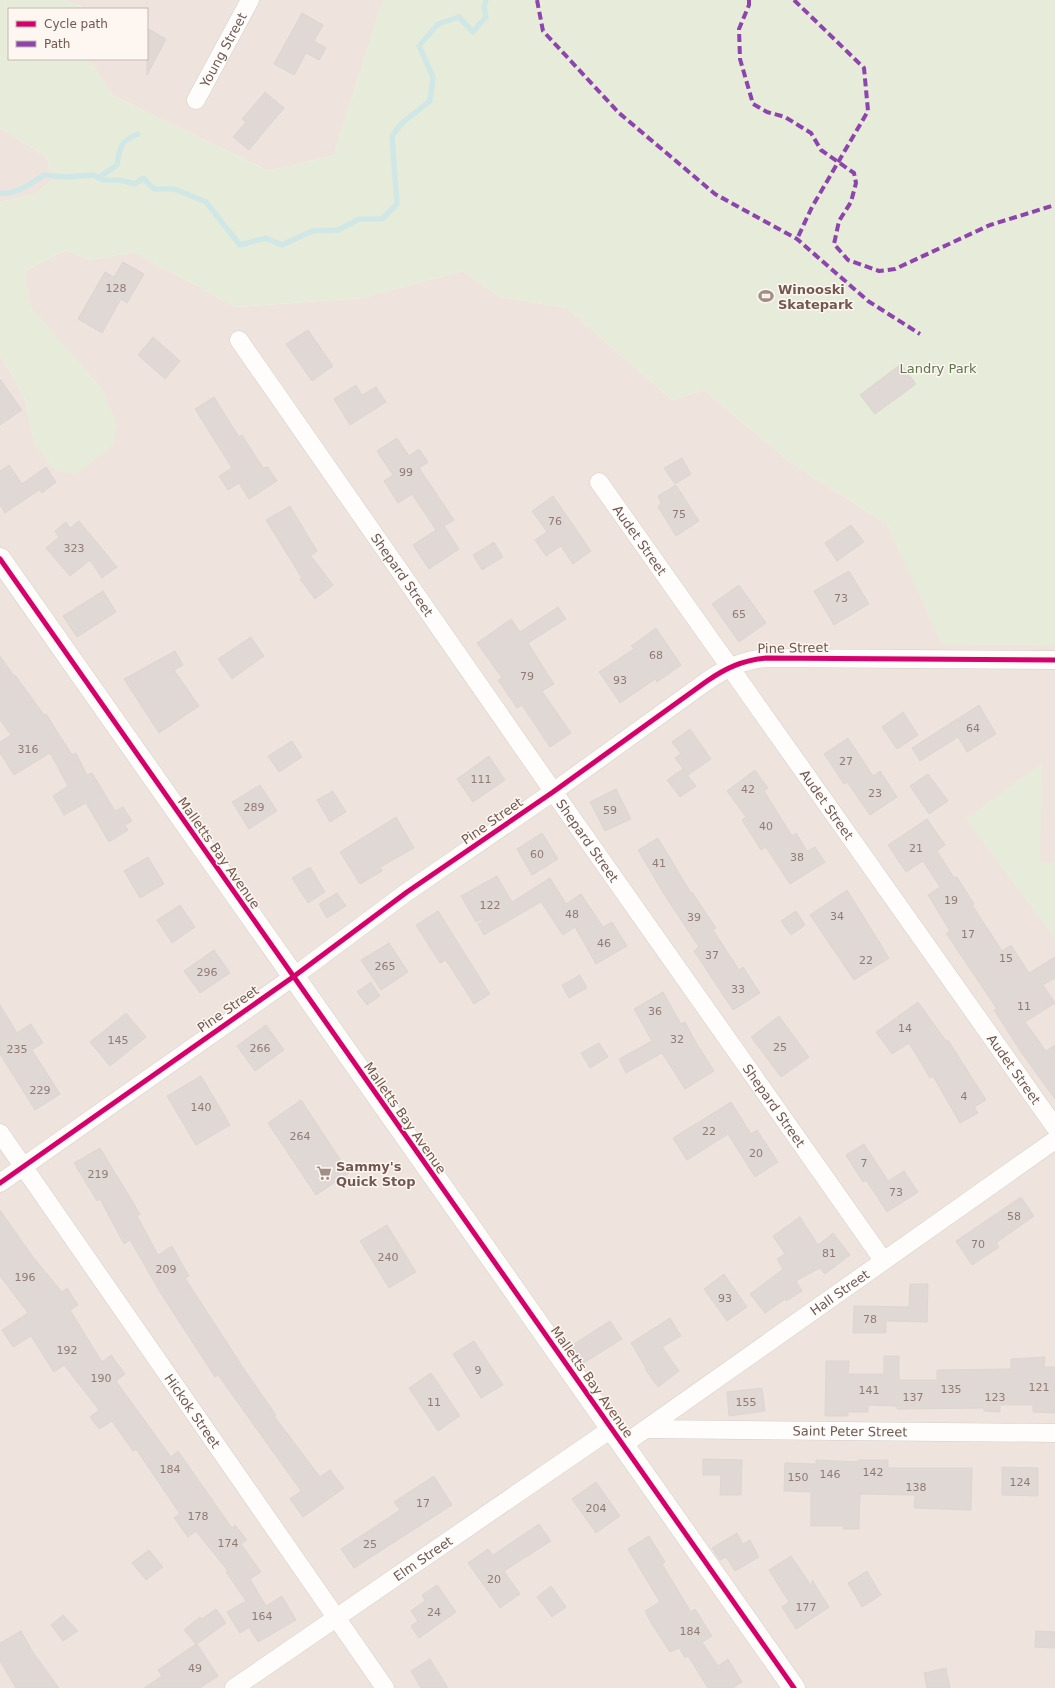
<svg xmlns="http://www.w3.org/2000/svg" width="1055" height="1688" font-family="'DejaVu Sans',sans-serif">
  <rect width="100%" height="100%" fill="#f6f2ee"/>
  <!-- residential -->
  <g fill="#eee4dd">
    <path d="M65,0H383L334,155L269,171L112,95L91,62V59H147V9H87Z"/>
    <path d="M0,128L47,157L52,180L35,194L0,202Z"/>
    <path d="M66,250L90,260L134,252L236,307L362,298L463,271L500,297L567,308L672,400L704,390L790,462L887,524L943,644L1055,645V1688H0V355L24,396L35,444L101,388L29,306L25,271Z"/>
  </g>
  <!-- green -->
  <g fill="#e7ecda">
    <path d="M0,0H65L87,9H9V59H91V62L112,95L269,171L334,155L383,0H1055V645L942,644L887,524L790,462L704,390L672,400L567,308L500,297L463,271L362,298L236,307L134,252L90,260L66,250L25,271L29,305L101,388L117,424L113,445L76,474L55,470L35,444L24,396L0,355V202L35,194L52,180L47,157L0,128Z"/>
    <path d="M1042,763L1040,862L1055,863V938L966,819Z"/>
  </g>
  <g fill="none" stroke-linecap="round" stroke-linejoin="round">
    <!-- stream -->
    <g stroke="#d1e7e6" stroke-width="5.5">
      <path d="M98,178L117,165C120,147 120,141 138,134"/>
      <path d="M0,193C16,195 32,183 44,175L66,177L93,175L104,180H120L135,184L143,178L154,189H174L206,202L240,245L266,238L282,245L312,231L338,230L359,219H382L397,204L392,136L402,123L430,101L433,77L419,46L438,24L459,17L473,32L486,17L484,7L486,0"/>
    </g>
  </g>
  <!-- building -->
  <g fill="#e0d8d4" stroke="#ded5d1">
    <path d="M302,13L323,25L314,41L326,48L319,60L306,53L294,75L274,64Z"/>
    <path d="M147,28L166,39L147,75Z"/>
    <path d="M265,92L284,108L249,150L233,137L246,122L242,119Z"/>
    <path d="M123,262L144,274L127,303L121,299L102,333L78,319L105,272L114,277Z"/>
    <path d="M308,330L333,366L312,381L286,344Z"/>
    <path d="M153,337L180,361L165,379L138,355Z"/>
    <path d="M901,364L916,384L875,414L860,395Z"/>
    <path d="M0,379L22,410L0,425Z"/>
    <path d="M356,385L362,395L376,387L386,402L350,425L334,399Z"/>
    <path d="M214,397L239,437L242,435L263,468L268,467L277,481L249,499L239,483L228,490L219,476L232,468L195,409Z"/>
    <path d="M397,438L409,456L419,449L428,462L419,468L454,520L444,526L459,549L429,569L413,545L436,530L412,494L398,503L384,481L393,475L377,451Z"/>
    <path d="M682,458L691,474L675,484L664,468Z"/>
    <path d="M9,465L22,484L46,467L56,482L42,493L39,490L5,513L0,505V471Z"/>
    <path d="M676,485L699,521L676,536L658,507L661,503L658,496Z"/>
    <path d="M553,496L591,551L573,564L561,546L546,556L535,540L547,532L532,511Z"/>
    <path d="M290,506L317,551L311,556L333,585L315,599L300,579L302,578L266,520Z"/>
    <path d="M79,521L117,567L102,578L90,560L70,576L46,548L59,537L55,531L66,522L70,528Z"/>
    <path d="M851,525L864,542L837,561L825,543Z"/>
    <path d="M494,542L503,557L482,570L473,555Z"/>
    <path d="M849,571L869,604L834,625L814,591Z"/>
    <path d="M739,585L766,623L739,642L712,604Z"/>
    <path d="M103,591L116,612L77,637L63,616Z"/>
    <path d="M558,607L566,619L528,643L554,684L542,691L571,733L550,747L522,705L517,708L498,680L502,678L477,643L511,619L520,632Z"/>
    <path d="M656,628L681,665L657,682L655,679L620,703L599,672L634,649L631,646Z"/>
    <path d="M251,637L264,656L232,679L218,659Z"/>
    <path d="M175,651L183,665L174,670L199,706L159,733L124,679Z"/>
    <path d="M0,656L14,676L15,675L44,715L46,714L72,755L76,753L87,775L92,773L115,811L123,807L132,821L125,825L128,830L109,842L86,803L64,815L53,796L68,786L50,753L14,775L0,753V742L11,735L0,720Z"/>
    <path d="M979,705L996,734L967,752L958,737L920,761L912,748Z"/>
    <path d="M903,712L918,735L897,749L882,727Z"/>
    <path d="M690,729L711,759L688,775L675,758L681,754L672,742Z"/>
    <path d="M848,738L873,776L880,771L897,797L870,815L847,782L844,784L824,754Z"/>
    <path d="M292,741L302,757L279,772L268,756Z"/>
    <path d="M489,756L505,780L473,802L457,779Z"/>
    <path d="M683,769L696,786L680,797L667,780Z"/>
    <path d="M755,770L768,788L764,791L792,836L796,833L807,851L815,847L825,862L790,884L766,847L761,850L742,820L746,817L727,791Z"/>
    <path d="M928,774L948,801L929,814L910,786Z"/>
    <path d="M260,785L277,811L249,829L232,802Z"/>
    <path d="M616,789L631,819L605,831L590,802Z"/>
    <path d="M333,791L346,812L330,822L317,800Z"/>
    <path d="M396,817L414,848L380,867L382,871L360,884L340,852Z"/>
    <path d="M927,819L945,845L937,851L954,878L957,877L974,904L972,905L1002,951L1011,945L1029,973L1055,957V978L1043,985L1055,1003L1025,1022L1046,1051L1055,1045V1099L1021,1052L994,1010L997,1009L946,933L950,931L928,895L940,887L923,861L906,872L888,845Z"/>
    <path d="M542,833L558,859L532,875L517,849Z"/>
    <path d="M658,838L691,893L692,892L716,928L713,930L739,970L743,967L760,993L733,1010L694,951L699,947L664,894L638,850Z"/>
    <path d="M148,857L164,884L140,898L124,871Z"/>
    <path d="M310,867L325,892L308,903L292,878Z"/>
    <path d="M497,876L512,902L550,878L566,904L581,894L603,927L612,922L627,946L596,964L575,927L563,935L541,902L484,935L478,924L489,916L476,922L461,896Z"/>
    <path d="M847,890L889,958L854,980L810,915Z"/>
    <path d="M337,893L346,906L327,918L319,904Z"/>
    <path d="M180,905L195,927L172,943L157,920Z"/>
    <path d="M438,911L490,994L474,1004L446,960L440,963L416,925Z"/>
    <path d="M796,911L805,925L791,935L781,921Z"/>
    <path d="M389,943L408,972L381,990L361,960Z"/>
    <path d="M214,950L230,973L200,993L184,971Z"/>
    <path d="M580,975L587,988L569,998L562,985Z"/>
    <path d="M371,982L380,996L367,1005L357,992Z"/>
    <path d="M663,992L681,1024L685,1022L695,1041L714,1071L685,1089L662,1053L626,1073L619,1059L652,1041L634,1009Z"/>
    <path d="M918,1002L946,1041L948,1040L986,1100L974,1107L978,1113L960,1123L933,1076L930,1078L909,1043L892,1054L876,1032Z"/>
    <path d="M0,1005L17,1033L31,1024L43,1043L32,1050L60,1094L35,1110L0,1054Z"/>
    <path d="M126,1013L146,1037L110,1066L90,1042Z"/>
    <path d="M779,1016L809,1057L781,1077L751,1037Z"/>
    <path d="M266,1025L284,1050L255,1071L237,1046Z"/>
    <path d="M599,1043L608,1057L590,1068L581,1053Z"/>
    <path d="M201,1076L230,1125L196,1145L167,1096Z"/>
    <path d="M301,1100L349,1173L316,1195L268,1123Z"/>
    <path d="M731,1102L751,1134L757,1130L778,1162L755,1177L728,1134L687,1160L673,1138Z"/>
    <path d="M864,1144L888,1181L904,1171L918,1192L887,1212L866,1180L863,1182L846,1155Z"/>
    <path d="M100,1148L140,1214L137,1216L158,1255L172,1246L189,1276L185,1278L244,1369L276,1415L274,1416L320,1477L330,1470L344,1488L303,1517L290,1499L301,1491L218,1375L215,1377L160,1292L130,1240L124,1244L100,1199L97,1201L74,1163Z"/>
    <path d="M1021,1197L1034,1216L996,1243L999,1247L972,1265L956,1241Z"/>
    <path d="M0,1210L33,1257L62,1292L67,1288L78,1305L70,1310L102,1362L111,1355L125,1374L116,1381L171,1457L178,1451L232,1528L235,1525L247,1540L241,1544L261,1572L250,1579L266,1606L282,1596L296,1620L258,1642L249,1627L240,1633L227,1612L246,1601L226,1572L228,1571L196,1531L188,1537L174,1518L180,1514L136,1449L133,1451L112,1421L99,1429L90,1417L99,1410L64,1365L54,1372L31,1336L13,1347L2,1330L28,1313L0,1276Z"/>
    <path d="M800,1217L818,1245L833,1233L850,1255L825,1274L820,1268L796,1281L802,1291L786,1301L785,1299L765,1313L750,1294L783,1269L777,1259L785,1254L773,1236Z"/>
    <path d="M387,1225L416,1272L389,1288L360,1241Z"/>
    <path d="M724,1274L747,1307L727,1321L704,1289Z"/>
    <path d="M910,1284H928L927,1322L886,1321V1333H853L854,1306L909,1307Z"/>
    <path d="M670,1318L681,1336L662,1347L679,1371L658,1387L645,1369L646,1368L631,1343Z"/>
    <path d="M610,1321L622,1339L582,1364L571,1346Z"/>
    <path d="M474,1341L503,1385L481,1398L453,1354Z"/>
    <path d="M884,1356H899V1380H937V1370L1011,1369V1359L1045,1357L1044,1367H1055V1413L1033,1412V1405H1000V1412L984,1411V1408L897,1409V1406L868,1405V1412H848V1416H825L826,1361H849L848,1374H884Z"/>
    <path d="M431,1373L460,1416L438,1431L409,1388Z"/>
    <path d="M762,1388L765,1411L729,1416L727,1392Z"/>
    <path d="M703,1459L742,1460L741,1495H720L721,1475H703Z"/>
    <path d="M816,1460L858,1462V1460H888V1468H972L971,1510L914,1508L915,1495L860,1494L859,1529H843L844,1526H811V1492L784,1491L785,1463L816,1464Z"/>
    <path d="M1002,1467L1038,1468V1496L1002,1495Z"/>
    <path d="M434,1476L452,1505L354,1568L341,1549L400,1510L394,1502Z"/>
    <path d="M596,1482L620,1516L596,1533L572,1499Z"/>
    <path d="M539,1524L551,1541L504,1571L520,1594L500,1608L468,1563L488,1549L493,1555Z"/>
    <path d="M737,1533L743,1544L750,1540L759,1557L735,1571L726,1557L720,1560L712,1548Z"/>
    <path d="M649,1536L665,1562L662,1564L691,1612L695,1609L712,1636L702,1642L718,1666L728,1659L742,1682L733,1688H708L688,1656L685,1658L679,1648L670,1652L651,1623L645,1611L660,1602L628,1549Z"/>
    <path d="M149,1550L163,1567L146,1580L132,1563Z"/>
    <path d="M791,1556L812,1587V1580L829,1607L796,1629L782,1607L789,1602L769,1570Z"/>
    <path d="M867,1571L881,1595L862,1607L848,1583Z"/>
    <path d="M437,1585L456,1612L419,1638L411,1626L418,1621L411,1611L425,1601L422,1595Z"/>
    <path d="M551,1586L566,1607L552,1617L537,1597Z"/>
    <path d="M216,1609L226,1623L197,1644L218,1676L200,1688H144L162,1676L158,1670L196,1644L184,1630L200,1617L202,1619Z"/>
    <path d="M63,1615L78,1631L63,1641L51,1625Z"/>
    <path d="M21,1631L32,1651L59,1688H16L0,1661V1643Z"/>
    <path d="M1036,1631L1055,1632V1648L1035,1647Z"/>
    <path d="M430,1659L448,1688H421L411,1671Z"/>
    <path d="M946,1668L950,1688H927L924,1673Z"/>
  </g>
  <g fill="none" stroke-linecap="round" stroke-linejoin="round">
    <!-- minor casing -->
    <g stroke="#d4cec9" stroke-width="19">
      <g id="minor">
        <path id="s1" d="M196,100L250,0"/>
        <path id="s2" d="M239,340L562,804L883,1260"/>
        <path id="s3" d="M599,482L1055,1127"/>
        <path id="s4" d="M0,1133L385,1688"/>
        <path d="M0,1183L293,977L407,892L553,792L707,681C726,668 743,660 766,658L1055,660"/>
        <path id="s5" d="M646,1429L1055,1433"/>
        <path id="s6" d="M623,1445L1055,1140"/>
        <path id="s7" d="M234,1688L611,1429"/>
      </g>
    </g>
    <!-- tertiary casing -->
    <g stroke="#d4cec9" stroke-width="23">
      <path id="tertiary" d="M0,559L794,1688"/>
    </g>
    <!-- minor -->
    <use href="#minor" stroke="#fefdfc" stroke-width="18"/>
    <!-- tertiary -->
    <use href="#tertiary" stroke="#fefdfc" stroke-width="22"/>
    <!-- quiet -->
    <g stroke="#8e44ad" stroke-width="4" stroke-dasharray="8 4" stroke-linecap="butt">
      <path d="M537,0L543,31L619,113L715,194L797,239L868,301L920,334"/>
      <path d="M749,0V5L739,29L740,59L753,104L767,112L785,117L811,133L821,150L854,173L856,183L851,202L839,221L834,244L848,260L879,271L895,269L990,225L1055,205"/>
      <path d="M794,0L864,68L868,111L812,207L797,239"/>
    </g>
    <!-- cycleway casing -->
    <g stroke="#fdf6f1" stroke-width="8">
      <g id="cycleway">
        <path d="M0,559L794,1688"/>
        <path d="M0,1183L293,977L407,892L553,792L707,681C726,668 743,660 766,658L1055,660"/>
      </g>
    </g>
    <!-- cycleway -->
    <use href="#cycleway" stroke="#d6006c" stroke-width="5"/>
  </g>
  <!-- icons -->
  <defs>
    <g id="stadium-bare" transform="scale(1.2)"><path d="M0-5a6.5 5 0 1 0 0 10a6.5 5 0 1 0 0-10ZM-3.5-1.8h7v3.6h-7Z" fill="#a08e87" stroke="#fdf6f1" stroke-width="2.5" paint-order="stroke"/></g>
    <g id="supermarket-bare" transform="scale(1.2)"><path d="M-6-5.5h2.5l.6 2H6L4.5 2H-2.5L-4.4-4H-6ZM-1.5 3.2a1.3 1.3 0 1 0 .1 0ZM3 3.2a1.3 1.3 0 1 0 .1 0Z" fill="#a08e87" stroke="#fdf6f1" stroke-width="2.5" paint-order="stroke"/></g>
  </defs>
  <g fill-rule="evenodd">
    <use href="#stadium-bare" x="766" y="296"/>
    <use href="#supermarket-bare" x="324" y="1173"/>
  </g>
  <g text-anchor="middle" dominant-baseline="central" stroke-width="3" stroke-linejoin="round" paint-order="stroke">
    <!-- number labels -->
    <g font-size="11" fill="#907b74">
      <text x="116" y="288">128</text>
      <text x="406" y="472">99</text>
      <text x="679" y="514">75</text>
      <text x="555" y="521">76</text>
      <text x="74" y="548">323</text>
      <text x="841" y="598">73</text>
      <text x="739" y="614">65</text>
      <text x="656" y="655">68</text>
      <text x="527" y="676">79</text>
      <text x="620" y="680">93</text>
      <text x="973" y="728">64</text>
      <text x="28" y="749">316</text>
      <text x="846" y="761">27</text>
      <text x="481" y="779">111</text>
      <text x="748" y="789">42</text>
      <text x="875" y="793">23</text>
      <text x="254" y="807">289</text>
      <text x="610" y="810">59</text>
      <text x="766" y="826">40</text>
      <text x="916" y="848">21</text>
      <text x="537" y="854">60</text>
      <text x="797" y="857">38</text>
      <text x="659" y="863">41</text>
      <text x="951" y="900">19</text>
      <text x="490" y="905">122</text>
      <text x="572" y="914">48</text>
      <text x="837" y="916">34</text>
      <text x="694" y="917">39</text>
      <text x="968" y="934">17</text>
      <text x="604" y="943">46</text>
      <text x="712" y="955">37</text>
      <text x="1006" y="958">15</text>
      <text x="866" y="960">22</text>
      <text x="385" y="966">265</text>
      <text x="207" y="972">296</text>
      <text x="738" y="989">33</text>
      <text x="1024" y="1006">11</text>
      <text x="655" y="1011">36</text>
      <text x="905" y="1028">14</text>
      <text x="677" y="1039">32</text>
      <text x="118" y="1040">145</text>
      <text x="780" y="1047">25</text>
      <text x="260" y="1048">266</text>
      <text x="17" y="1049">235</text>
      <text x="40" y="1090">229</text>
      <text x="964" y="1096">4</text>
      <text x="201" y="1107">140</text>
      <text x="709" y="1131">22</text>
      <text x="300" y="1136">264</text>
      <text x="756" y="1153">20</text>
      <text x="864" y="1163">7</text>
      <text x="98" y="1174">219</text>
      <text x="896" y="1192">73</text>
      <text x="1014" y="1216">58</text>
      <text x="978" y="1244">70</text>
      <text x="829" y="1253">81</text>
      <text x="388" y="1257">240</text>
      <text x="166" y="1269">209</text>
      <text x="25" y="1277">196</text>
      <text x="725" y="1298">93</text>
      <text x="870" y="1319">78</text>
      <text x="67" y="1350">192</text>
      <text x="478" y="1370">9</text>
      <text x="101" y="1378">190</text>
      <text x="1039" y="1387">121</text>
      <text x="951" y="1389">135</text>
      <text x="869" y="1390">141</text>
      <text x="913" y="1397">137</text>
      <text x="995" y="1397">123</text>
      <text x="434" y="1402">11</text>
      <text x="746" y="1402">155</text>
      <text x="170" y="1469">184</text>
      <text x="873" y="1472">142</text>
      <text x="830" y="1474">146</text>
      <text x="798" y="1477">150</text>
      <text x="1020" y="1482">124</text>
      <text x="916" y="1487">138</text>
      <text x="423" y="1503">17</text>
      <text x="596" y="1508">204</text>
      <text x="198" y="1516">178</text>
      <text x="228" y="1543">174</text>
      <text x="370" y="1544">25</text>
      <text x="494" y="1579">20</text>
      <text x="806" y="1607">177</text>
      <text x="434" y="1612">24</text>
      <text x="262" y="1616">164</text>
      <text x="690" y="1631">184</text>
      <text x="195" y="1668">49</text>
    </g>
    <!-- street labels -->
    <g font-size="13" fill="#725850" stroke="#fdf6f1">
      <text stroke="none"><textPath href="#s1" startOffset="57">Young Street</textPath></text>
      <text stroke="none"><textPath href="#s3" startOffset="71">Audet Street</textPath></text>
      <text stroke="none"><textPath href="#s2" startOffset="286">Shepard Street</textPath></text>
      <text transform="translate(793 648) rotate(-1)">Pine Street</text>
      <text stroke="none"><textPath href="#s3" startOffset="395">Audet Street</textPath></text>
      <text transform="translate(492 821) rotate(-35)">Pine Street</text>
      <text stroke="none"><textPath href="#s2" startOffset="610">Shepard Street</textPath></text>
      <text transform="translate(219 853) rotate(55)">Malletts Bay Avenue</text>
      <text transform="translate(228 1009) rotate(-35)">Pine Street</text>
      <text stroke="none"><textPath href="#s3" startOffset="719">Audet Street</textPath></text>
      <text stroke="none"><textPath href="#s2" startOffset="934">Shepard Street</textPath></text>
      <text transform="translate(405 1118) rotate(55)">Malletts Bay Avenue</text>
      <text stroke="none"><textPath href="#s6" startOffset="265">Hall Street</textPath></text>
      <text transform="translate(592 1382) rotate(55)">Malletts Bay Avenue</text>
      <text stroke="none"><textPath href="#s4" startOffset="338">Hickok Street</textPath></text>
      <text stroke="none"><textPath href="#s5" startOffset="204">Saint Peter Street</textPath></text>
      <text stroke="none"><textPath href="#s7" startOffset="229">Elm Street</textPath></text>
    </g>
    <!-- poi labels -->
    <g font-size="13" font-weight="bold" fill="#725850" stroke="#fdf6f1" text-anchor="start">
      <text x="778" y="289">Winooski<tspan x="778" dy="15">Skatepark</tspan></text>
      <text x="336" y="1166">Sammy's<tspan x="336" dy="15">Quick Stop</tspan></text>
    </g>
    <!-- park labels -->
    <g font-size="13" fill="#5e774a" stroke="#fdf6f1">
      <text x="938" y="368">Landry Park</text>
    </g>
  </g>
  <!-- legend -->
  <rect x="8" y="8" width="140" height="52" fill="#fdf6f1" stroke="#c5b7b1"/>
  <rect x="16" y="21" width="20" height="6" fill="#d6006c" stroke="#c5b7b1"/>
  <text x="44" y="28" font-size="12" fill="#725850">Cycle path</text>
  <rect x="16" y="41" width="20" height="6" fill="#8e44ad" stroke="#c5b7b1"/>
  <text x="44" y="48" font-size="12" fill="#725850">Path</text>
</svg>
